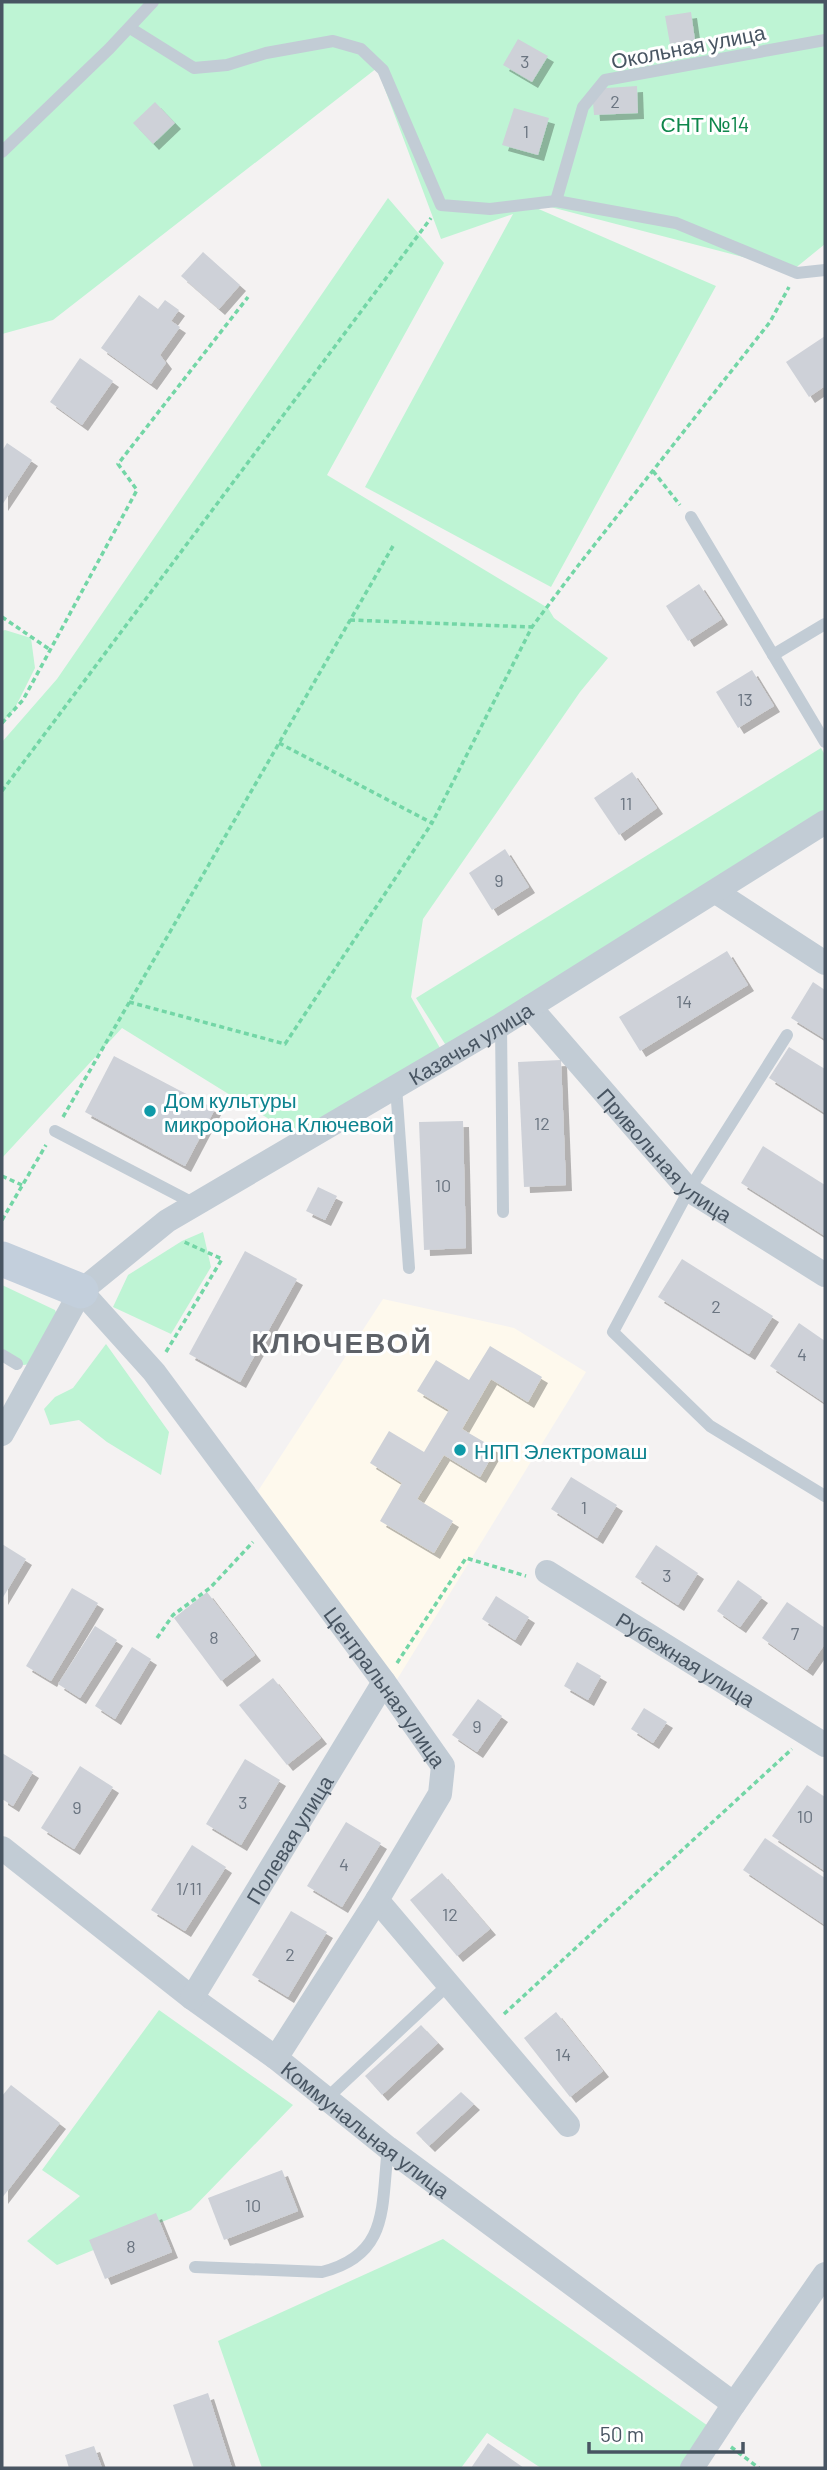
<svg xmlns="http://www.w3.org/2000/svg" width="827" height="2470" font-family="Barlow,sans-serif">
  <defs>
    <filter id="shadow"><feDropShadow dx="6" dy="6" stdDeviation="0" flood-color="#0004"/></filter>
  </defs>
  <rect width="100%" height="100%" fill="#f4f2f2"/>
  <!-- commercial -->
  <path fill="#fef9ed" d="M383,1299L514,1328L586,1372L393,1686L258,1491Z"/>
  <!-- green -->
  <g fill="#bef4d4">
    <path d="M2,2H825V244L793,270L539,204L534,207L716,286L551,587L365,487L513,214L441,239L377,68L53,320L2,334Z"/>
    <path d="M388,198L444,263L327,475L548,608L554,618L608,658L580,692L423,919L411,997L440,1048L298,1137L122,1028L2,1158V742L57,679Z"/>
    <path d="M5,630L31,638L35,668L14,710L2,722V631Z"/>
    <path d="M821,748L825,755V824L452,1055L416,998Z"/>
    <path d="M203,1232L211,1267L171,1334L113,1307L128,1275L182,1241Z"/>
    <path d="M2,1285L55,1310L59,1319L32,1364L23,1365L2,1355Z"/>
    <path d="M106,1344L169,1432L161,1475L107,1442L79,1420L50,1425L44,1409L55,1397L73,1388Z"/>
    <path d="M159,2010L293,2105L191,2210L57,2265L27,2241L80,2196L42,2170Z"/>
    <path d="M443,2239L711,2428L684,2468H541L487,2433L461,2468H262L218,2341Z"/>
  </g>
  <!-- building -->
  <g fill="#ced1d8" filter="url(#shadow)">
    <path d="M691,12L695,40L670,44L665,16Z"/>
    <path d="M518,39L548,56L532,82L503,65Z"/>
    <path d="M637,86L638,113L594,115L592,89Z"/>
    <path d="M155,102L175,123L153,144L133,123Z"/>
    <path d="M514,108L549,118L538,155L502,145Z"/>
    <path d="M203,252L240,285L219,309L181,276Z"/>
    <path d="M139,295L158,309L165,300L179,310L171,321L180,327L160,355L166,363L151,384L101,348Z"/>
    <path d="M825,336V386L809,397L786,362Z"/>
    <path d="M80,358L113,381L82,425L50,402Z"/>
    <path d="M7,443L32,460L2,505V451Z"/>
    <path d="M699,584L722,619L688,641L666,606Z"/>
    <path d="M752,670L774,706L738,728L716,692Z"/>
    <path d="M632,772L657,808L619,835L594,798Z"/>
    <path d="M505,849L529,887L492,910L469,873Z"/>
    <path d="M727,951L748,985L640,1051L619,1017Z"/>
    <path d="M813,982L825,990V1039L791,1018Z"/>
    <path d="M789,1047L825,1069V1113L769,1078Z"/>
    <path d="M114,1056L215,1109L185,1166L85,1112Z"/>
    <path d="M561,1060L566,1185L524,1187L518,1062Z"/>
    <path d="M463,1121L466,1248L424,1250L419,1122Z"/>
    <path d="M763,1146L825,1185V1236L741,1183Z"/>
    <path d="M318,1187L337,1196L325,1220L306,1211Z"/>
    <path d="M245,1251L297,1279L240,1382L189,1354Z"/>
    <path d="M682,1259L773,1316L749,1354L658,1297Z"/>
    <path d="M799,1323L825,1341V1403L770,1366Z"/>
    <path d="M490,1346L542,1377L528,1402L491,1379L462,1429L496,1449L480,1477L444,1455L417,1499L453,1521L434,1553L380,1521L402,1483L370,1463L389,1431L424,1452L449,1410L417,1391L436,1360L469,1380Z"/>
    <path d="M571,1477L617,1505L597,1538L551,1509Z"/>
    <path d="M2,1544L26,1559L2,1599Z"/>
    <path d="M656,1545L698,1573L678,1605L635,1577Z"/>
    <path d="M738,1580L762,1597L740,1627L717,1611Z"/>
    <path d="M72,1588L98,1603L51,1681L26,1666Z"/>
    <path d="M207,1592L255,1655L221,1681L174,1618Z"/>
    <path d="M496,1596L529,1617L515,1640L482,1619Z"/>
    <path d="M787,1602L825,1628V1644L807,1670L762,1638Z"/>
    <path d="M95,1626L117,1640L80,1698L58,1684Z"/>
    <path d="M132,1647L151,1659L115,1719L95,1706Z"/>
    <path d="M577,1662L601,1676L588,1700L564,1686Z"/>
    <path d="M273,1678L321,1738L287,1765L239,1705Z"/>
    <path d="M478,1699L502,1716L477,1752L452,1735Z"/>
    <path d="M644,1708L667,1722L653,1743L631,1729Z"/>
    <path d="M2,1753L33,1772L13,1806L2,1799Z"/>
    <path d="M245,1759L280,1780L241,1845L206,1824Z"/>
    <path d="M80,1766L113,1787L74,1849L41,1828Z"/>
    <path d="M807,1785L825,1797V1871L772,1836Z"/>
    <path d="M346,1822L381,1843L342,1907L307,1886Z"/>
    <path d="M765,1838L825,1878V1925L743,1870Z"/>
    <path d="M192,1845L226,1867L185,1931L151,1910Z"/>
    <path d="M442,1873L490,1929L457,1956L410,1900Z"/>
    <path d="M291,1911L327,1932L288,1997L252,1975Z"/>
    <path d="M556,2012L603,2071L570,2097L524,2038Z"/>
    <path d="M421,2025L438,2043L382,2095L365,2076Z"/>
    <path d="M11,2085L60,2123L2,2198V2096Z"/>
    <path d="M461,2092L474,2104L429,2146L416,2133Z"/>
    <path d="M282,2170L298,2211L224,2240L208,2198Z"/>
    <path d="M156,2213L172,2252L105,2279L89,2240Z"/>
    <path d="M208,2393L232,2468H194L173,2405Z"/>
    <path d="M488,2443L524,2468H471Z"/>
    <path d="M94,2446L102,2468H69L65,2455Z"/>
  </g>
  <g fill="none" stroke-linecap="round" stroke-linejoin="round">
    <!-- path -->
    <g stroke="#73d6a6" stroke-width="3.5" stroke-dasharray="5 3.5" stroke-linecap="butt">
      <path d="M653,471L680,505"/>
      <path d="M2,617L49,649"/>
      <path d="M350,620L532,627"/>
      <path d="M2,723L23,700L137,490L118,464L248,297"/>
      <path d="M279,743L432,823L532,627L577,567L770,322L789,287"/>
      <path d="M2,791L431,218"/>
      <path d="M129,1002L285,1044L432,823"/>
      <path d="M63,1117L393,546"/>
      <path d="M2,1176L22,1185"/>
      <path d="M2,1220L46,1145"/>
      <path d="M166,1352L222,1259L182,1241"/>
      <path d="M157,1638L173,1615L210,1588L253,1542"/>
      <path d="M397,1663L466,1558L526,1576"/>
      <path d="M504,2014L792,1749"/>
      <path d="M731,2447L759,2468"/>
    </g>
    <!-- lane -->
    <g stroke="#c2ccd5" stroke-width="12">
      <path d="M130,28L194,68L227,65L266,53L333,41L361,49L383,70L441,205L490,209L556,201L676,223L797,273L825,270"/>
      <path d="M2,152L109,49L153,2"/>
      <path d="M556,201L583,107L605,80L825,40"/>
      <path d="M691,517L825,742"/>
      <path d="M773,655L825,624"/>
      <path d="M501,1025L503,1212"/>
      <path d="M787,1035L689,1190L613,1332L710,1426L825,1496"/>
      <path d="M396,1087L409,1268"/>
      <path d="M55,1131L195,1204"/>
      <path d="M2,1355L17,1364"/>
      <path d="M326,2099L449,1984"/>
      <path d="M195,2267L322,2272C390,2255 381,2206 388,2148"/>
    </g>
    <!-- street -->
    <g stroke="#c2ccd5" stroke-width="24">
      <path d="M716,892L825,963"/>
      <path id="s1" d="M530,1007L689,1190L825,1275"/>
      <path id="s2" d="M81,1291L154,1372L384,1682L443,1766L440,1794L377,1900L568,2125"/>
      <path id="s3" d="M2,1434L81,1291L167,1221L501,1025L825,822"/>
      <path id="s4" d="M547,1572L825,1745"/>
      <path id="s5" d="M2,1848L192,1998L276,2058L388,2148L734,2404"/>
      <path id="s6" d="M192,1998L384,1682"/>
      <path d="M276,2058L377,1900"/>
      <path d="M692,2468L734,2404L825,2274"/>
    </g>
    <!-- secondary -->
    <path stroke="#c3cfdc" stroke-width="35" d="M2,1259L81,1291"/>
  </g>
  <!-- markers -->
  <g fill="#0f9aa8" stroke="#fff" stroke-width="2.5">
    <circle cx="150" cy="1111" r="7"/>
    <circle cx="460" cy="1450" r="7"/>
  </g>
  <g text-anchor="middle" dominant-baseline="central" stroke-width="6" stroke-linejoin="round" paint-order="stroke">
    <!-- number labels -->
    <g font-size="18" fill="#6a7480">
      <text x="525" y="61">3</text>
      <text x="615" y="101">2</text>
      <text x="526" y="131">1</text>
      <text x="745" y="699">13</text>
      <text x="626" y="803">11</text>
      <text x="499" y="880">9</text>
      <text x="684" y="1001">14</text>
      <text x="542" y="1123">12</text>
      <text x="443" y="1185">10</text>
      <text x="716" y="1306">2</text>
      <text x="802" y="1354">4</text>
      <text x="584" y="1507">1</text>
      <text x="667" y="1575">3</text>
      <text x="795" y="1633">7</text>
      <text x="214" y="1637">8</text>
      <text x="477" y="1726">9</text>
      <text x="243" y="1802">3</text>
      <text x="77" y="1807">9</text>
      <text x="805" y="1816">10</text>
      <text x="344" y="1864">4</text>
      <text x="189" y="1888">1/11</text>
      <text x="450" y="1914">12</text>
      <text x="290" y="1954">2</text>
      <text x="563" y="2054">14</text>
      <text x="253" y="2205">10</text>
      <text x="131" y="2246">8</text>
    </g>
    <!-- street labels -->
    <g font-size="21" fill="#485562" stroke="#fff">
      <text transform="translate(688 46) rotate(-11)">Окольная улица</text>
      <text stroke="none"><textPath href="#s3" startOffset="626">Казачья улица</textPath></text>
      <text stroke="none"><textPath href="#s1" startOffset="201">Привольная улица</textPath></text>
      <text stroke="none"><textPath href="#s4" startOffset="164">Рубежная улица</textPath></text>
      <text stroke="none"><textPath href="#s2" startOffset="500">Центральная улица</textPath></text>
      <text stroke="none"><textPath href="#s6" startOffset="186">Полевая улица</textPath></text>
      <text stroke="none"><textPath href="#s5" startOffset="460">Коммунальная улица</textPath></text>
    </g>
    <!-- park labels -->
    <g font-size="21" fill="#0f874c" stroke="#fff">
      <text x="705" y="123">СНТ №14</text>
    </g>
    <!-- culture labels -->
    <g font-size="21" fill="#0d838f" stroke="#fff" text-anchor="start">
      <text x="164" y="1099">Дом культуры<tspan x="164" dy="24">микроройона Ключевой</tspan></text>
      <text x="474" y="1450">НПП Электромаш</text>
    </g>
    <!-- district labels -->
    <g font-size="28" font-weight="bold" letter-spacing="2" fill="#5e6268" stroke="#fff">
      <text x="342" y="1342">КЛЮЧЕВОЙ</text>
    </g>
  </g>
  <!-- border -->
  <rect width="827" height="2470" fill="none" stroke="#485562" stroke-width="7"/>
  <!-- scale -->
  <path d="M589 2442v10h154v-10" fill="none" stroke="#485562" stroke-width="3.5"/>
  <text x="600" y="2442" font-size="21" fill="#485562" stroke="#ffffff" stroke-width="5" paint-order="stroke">50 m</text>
</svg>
